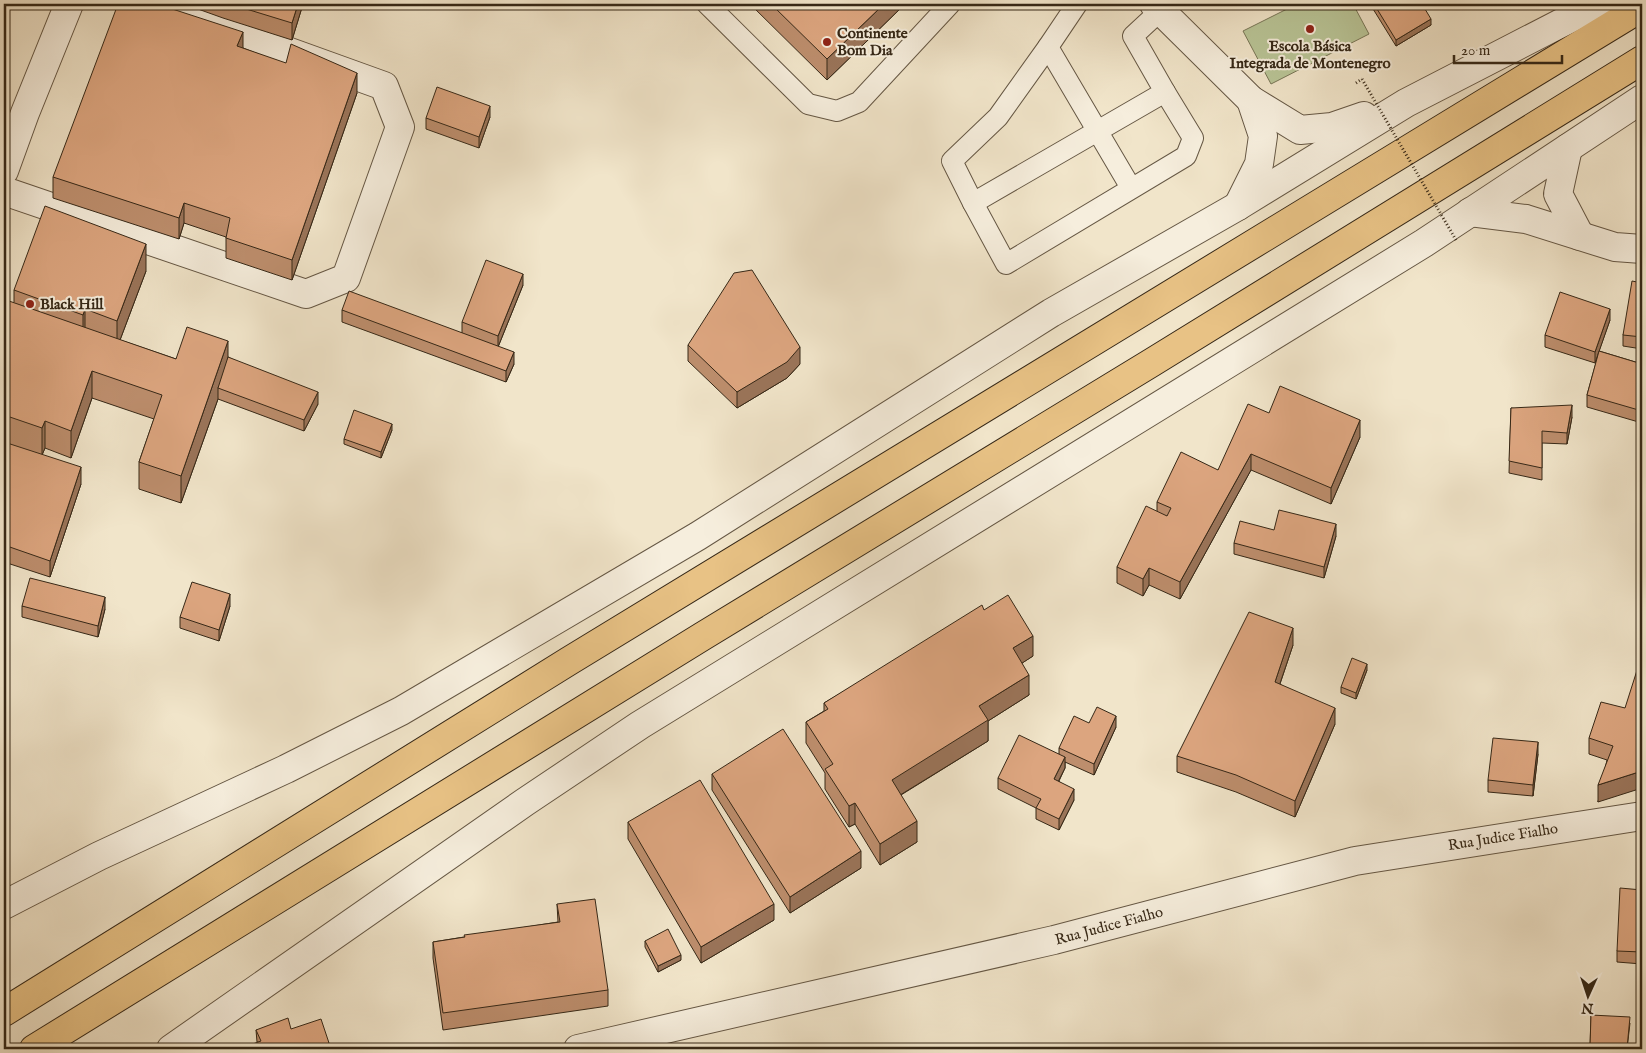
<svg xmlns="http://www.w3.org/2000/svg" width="1646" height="1053" font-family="'IM FELL English',serif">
  <rect width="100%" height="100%" fill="#f1e5ca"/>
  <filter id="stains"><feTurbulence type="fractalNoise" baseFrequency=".004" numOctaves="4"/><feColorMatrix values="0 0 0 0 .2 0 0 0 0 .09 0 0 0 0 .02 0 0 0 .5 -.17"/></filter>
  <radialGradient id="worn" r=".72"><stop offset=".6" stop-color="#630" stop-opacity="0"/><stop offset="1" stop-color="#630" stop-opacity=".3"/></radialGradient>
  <!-- green -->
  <path fill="#b9c597" stroke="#787657" d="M1297,4H1353L1369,34L1271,84L1243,31Z"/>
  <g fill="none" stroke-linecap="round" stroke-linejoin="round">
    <!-- service casing -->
    <g stroke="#655744" stroke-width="22">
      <g id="service">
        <path d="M707,4L808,104L837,111L859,102L950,4"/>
        <path d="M1077,4L1048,47L998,117L952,161L973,203L1165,92L1133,36L1161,10"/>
        <path d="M1048,47L1131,188"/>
        <path d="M973,203L1006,264L1186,156L1193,138L1165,92"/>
      </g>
    </g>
    <!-- minor casing -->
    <g stroke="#655744" stroke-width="30">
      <g id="minor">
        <path d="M1154,4L1251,100L1300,130L1332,127L1364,116"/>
        <path d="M1568,148L1558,194L1580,236"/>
        <path d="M4,171L25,113L69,4"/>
        <path d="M4,191L306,294L346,278L400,127L384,86L156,4"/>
        <path d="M1238,206L1259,164L1263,136L1251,100"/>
        <path d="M1470,212L1526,219L1615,247L1642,249"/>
        <path d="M4,905L99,856L286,769L401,711L698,536L1051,313L1238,206L1406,103L1598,4"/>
        <path d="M171,1049L525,802L640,725L1424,243L1642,99"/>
        <path d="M578,1049L1054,940L1355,861L1642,816"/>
      </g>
    </g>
    <!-- primary casing -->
    <g stroke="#362817" stroke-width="30">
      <g id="primary">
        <path d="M4,1012L569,661L1642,7"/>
        <path d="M34,1049L703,636L1151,363L1642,60"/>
      </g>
    </g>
    <!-- path -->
    <path stroke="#362817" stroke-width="3" stroke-dasharray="1 2.5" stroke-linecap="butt" d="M1356,83L1362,79"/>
    <!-- service -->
    <use href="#service" stroke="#f6eedd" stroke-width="20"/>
    <!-- minor -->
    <use href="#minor" stroke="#f6eedd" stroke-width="28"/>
    <!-- primary -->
    <use href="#primary" stroke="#e8c285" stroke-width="28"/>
    <!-- path-bridge -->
    <path stroke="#362817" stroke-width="3" stroke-dasharray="1 2.5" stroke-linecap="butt" d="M1362,79L1456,240"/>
  </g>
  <!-- wall -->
  <g fill="#bd8e6d" stroke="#362817">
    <path d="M184,4H303L292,40L223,18Z"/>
    <path d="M750,4H905L827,80Z"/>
    <path d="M1370,4H1422L1431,25L1396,46Z"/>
    <path d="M243,48L357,93L292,280L226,258V237L184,223L179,239L53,198V177Z"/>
    <path d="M490,117L479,148L426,129V118Z"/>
    <path d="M146,271L120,340L176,359L228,357L318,404L304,431L218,399L181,503L139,489V462L154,419L92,398L71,458L45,448L42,455L81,484L50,577L4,562V315L14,302V290Z"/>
    <path d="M1642,283V349L1623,346V335Z"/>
    <path d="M523,285L498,347L514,364L506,382L342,322V310L462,333V322Z"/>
    <path d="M1610,320L1599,351L1642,364V423L1587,407V395L1599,352L1595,363L1545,347V335Z"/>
    <path d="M688,345L800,364L787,378L737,408L688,361Z"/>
    <path d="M1511,408L1572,417L1567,444L1542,443V480L1509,473Z"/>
    <path d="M1269,413L1360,437L1331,504L1251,470L1180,599L1149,585L1143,596L1117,583V567L1157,511V502L1218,470Z"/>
    <path d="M392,430L381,458L344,444V439Z"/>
    <path d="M1336,536L1324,578L1234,554V543Z"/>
    <path d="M22,606L105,609L98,637L22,617Z"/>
    <path d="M230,606L219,641L180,628V617Z"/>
    <path d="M984,610L1033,656L1022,663L1029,695L988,721V741L901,795L917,842L880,865L855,824L849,827L825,789V773L806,743V722L824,711V703Z"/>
    <path d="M1293,645L1280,684L1335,724L1295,817L1236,792L1177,772V756Z"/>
    <path d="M1367,670L1356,699L1341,693V687Z"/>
    <path d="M1625,708L1598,802L1607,760L1589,754V738Z"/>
    <path d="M1089,723L1116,727L1094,775L1065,762V768L1059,781L1074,800L1059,830L1036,819V808L998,789V778L1059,754V748Z"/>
    <path d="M1538,754L1533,796L1488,792V780Z"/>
    <path d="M712,774L861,868L790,913L712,790Z"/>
    <path d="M628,822L774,920L701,963L628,839Z"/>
    <path d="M1642,890V964L1617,962V951Z"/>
    <path d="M557,904L608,990V1006L443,1030L433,958V942L558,922Z"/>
    <path d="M645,941L681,960L658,972L645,947Z"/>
    <path d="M1591,1015L1630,1023L1627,1049H1590Z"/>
    <path d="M256,1030L329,1049L257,1042Z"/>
  </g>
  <!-- shaded-wall -->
  <g fill="#9a7459" stroke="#362817">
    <path d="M298,4H303L292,40V23Z"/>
    <path d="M884,4H905L827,80V59Z"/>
    <path d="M1431,19V25L1396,46V40Z"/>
    <path d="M243,32V53L237,46Z"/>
    <path d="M357,73V93L292,280V260Z"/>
    <path d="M490,106V117L479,148V137Z"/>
    <path d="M184,203V223L179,239V218Z"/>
    <path d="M146,244V271L117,348V321Z"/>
    <path d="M523,274V285L498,347V336Z"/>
    <path d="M85,309V336L83,342V315Z"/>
    <path d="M1610,309V320L1595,363V352Z"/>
    <path d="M228,341V368L218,388V399L181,503V476Z"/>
    <path d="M800,347V364L787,378L737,408V392Z"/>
    <path d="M514,352V364L506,382V371Z"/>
    <path d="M92,371V398L71,458V431Z"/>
    <path d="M318,392V404L304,431V420Z"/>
    <path d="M1572,405V417L1567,444V433Z"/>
    <path d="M1360,420V437L1331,504V488Z"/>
    <path d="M45,421V448L42,455V428Z"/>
    <path d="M392,424V430L381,458V452Z"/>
    <path d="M1251,454V470L1180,599V582Z"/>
    <path d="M81,467V484L50,577V561Z"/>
    <path d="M1336,524V536L1324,578V567Z"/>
    <path d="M1149,568V585L1143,596V579Z"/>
    <path d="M230,594V606L219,641V630Z"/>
    <path d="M105,597V609L98,637V626Z"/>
    <path d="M1293,628V645L1275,698V682Z"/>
    <path d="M1033,636V656L1013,669V648Z"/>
    <path d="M1367,664V670L1356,699V693Z"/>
    <path d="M1029,675V695L988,721V741L892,800V780L979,706Z"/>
    <path d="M1335,708V724L1295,817V801Z"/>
    <path d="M1116,716V727L1094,775V764Z"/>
    <path d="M1538,742V754L1533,796V785Z"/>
    <path d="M1065,757V768L1054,790V779Z"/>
    <path d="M1642,771V788L1598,802V785Z"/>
    <path d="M1074,789V800L1059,830V819Z"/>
    <path d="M855,803V824L849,827V806Z"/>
    <path d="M917,821V842L880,865V844Z"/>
    <path d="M861,851V868L790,913V897Z"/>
    <path d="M774,904V920L701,963V947Z"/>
    <path d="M681,955V960L658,972V966Z"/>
    <path d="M329,1043V1049H314Z"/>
  </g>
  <!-- building -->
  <g fill="#dca57f" stroke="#362817">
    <path d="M118,4H157L243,32L237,46L286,63L291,44L357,73L292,260L226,238L230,218L184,203L179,218L53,177Z"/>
    <path d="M230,4H298L292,23Z"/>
    <path d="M771,4H884L827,59Z"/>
    <path d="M1374,4H1399V5L1400,4H1422L1431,19L1396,40Z"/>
    <path d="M437,87L490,106L479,137L426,118Z"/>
    <path d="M45,206L146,244L117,321L85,309L83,315L14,290Z"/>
    <path d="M486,260L523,274L498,336L462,322Z"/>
    <path d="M752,270L800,347L787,362L737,392L688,345L734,273Z"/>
    <path d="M1632,281L1642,283V337L1623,335Z"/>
    <path d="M349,291L514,352L506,371L342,310Z"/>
    <path d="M1560,292L1610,309L1595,352L1545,335Z"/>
    <path d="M9,301L176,359L187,327L228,341L181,476L139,462L162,395L92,371L71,431L45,421L42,428L4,415V315Z"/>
    <path d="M1599,351L1642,364V411L1587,395Z"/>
    <path d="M228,357L318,392L304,420L218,388Z"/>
    <path d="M1280,386L1360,420L1331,488L1251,454L1180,582L1149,568L1143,579L1117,567L1146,506L1167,516L1171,508L1157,502L1181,452L1218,470L1248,404L1269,413Z"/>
    <path d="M1572,405L1567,433L1542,431V468L1509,461L1511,408Z"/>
    <path d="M354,410L392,424L381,452L344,439Z"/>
    <path d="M4,442L81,467L50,561L4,545Z"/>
    <path d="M1279,510L1336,524L1324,567L1234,543L1240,521L1274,530Z"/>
    <path d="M30,578L105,597L98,626L22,606Z"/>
    <path d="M192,582L230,594L219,630L180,617Z"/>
    <path d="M1008,595L1033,636L1013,648L1029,675L979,706L988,720L892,780L917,821L880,844L855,803L849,806L825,769L833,764L806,722L828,709L824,703L982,605L984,610Z"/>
    <path d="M1249,612L1293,628L1275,682L1335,708L1295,801L1236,775L1177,756Z"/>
    <path d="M1352,658L1367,664L1356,693L1341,687Z"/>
    <path d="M1639,664H1642V771L1598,785L1613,746L1589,738L1601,702L1625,708Z"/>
    <path d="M1097,707L1116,716L1094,764L1059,748L1074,716L1089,723Z"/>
    <path d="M783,729L861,851L790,897L712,774Z"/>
    <path d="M1019,735L1065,757L1054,779L1074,789L1059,819L1036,808L1041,799L998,778Z"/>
    <path d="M1493,738L1538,742L1533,785L1488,780Z"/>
    <path d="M700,780L774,904L701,947L628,822Z"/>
    <path d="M1620,888L1642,890V952L1617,951Z"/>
    <path d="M595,899L608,990L443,1013L433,942L465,937L464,935L560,922L557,904Z"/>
    <path d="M668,929L681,955L658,966L645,941Z"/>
    <path d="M1591,1015L1630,1017L1627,1048L1590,1046Z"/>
    <path d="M288,1018L291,1029L321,1019L329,1043L314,1049H239L261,1041L256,1030Z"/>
  </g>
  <!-- markers -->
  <g fill="#8f2418" stroke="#f6eedd" stroke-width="2">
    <circle cx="1310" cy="29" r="5"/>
    <circle cx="827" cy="42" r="5"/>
    <circle cx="30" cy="304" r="5"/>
  </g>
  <g text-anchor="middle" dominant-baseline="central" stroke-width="4" stroke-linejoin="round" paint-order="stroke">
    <!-- poi labels -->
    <g font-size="15" font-weight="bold" fill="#362817" stroke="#f6eedd" text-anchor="start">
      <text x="837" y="33">Continente<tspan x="837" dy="17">Bom Dia</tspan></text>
      <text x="1310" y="46" text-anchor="middle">Escola Básica<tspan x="1310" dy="17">Integrada de Montenegro</tspan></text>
      <text x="40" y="304">Black Hill</text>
    </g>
    <!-- street labels -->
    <g font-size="15" fill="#362817" stroke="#f6eedd">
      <text transform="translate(1503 837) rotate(-9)">Rua Judice Fialho</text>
      <text transform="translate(1109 926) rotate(-15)">Rua Judice Fialho</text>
    </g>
  </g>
  <!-- margin -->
  <rect width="1646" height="1053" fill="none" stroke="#f1e5ca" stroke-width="20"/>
  <rect x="5" y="5" width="1636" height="1043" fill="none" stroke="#362817" stroke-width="2.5"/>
  <rect x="10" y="10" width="1626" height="1033" fill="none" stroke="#362817"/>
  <!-- north arrow -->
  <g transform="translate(1588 996) rotate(183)" stroke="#f6eedd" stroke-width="4" paint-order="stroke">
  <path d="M0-4L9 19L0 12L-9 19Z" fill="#362817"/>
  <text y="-8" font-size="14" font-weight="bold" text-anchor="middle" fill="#362817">N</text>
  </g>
  <!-- scale -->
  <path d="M1454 55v8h108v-8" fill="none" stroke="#362817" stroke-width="2.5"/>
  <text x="1461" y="55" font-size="15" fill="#362817" stroke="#f6eedd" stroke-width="4" paint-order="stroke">20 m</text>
  <rect width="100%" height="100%" filter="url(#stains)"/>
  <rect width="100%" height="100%" fill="url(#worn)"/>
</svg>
